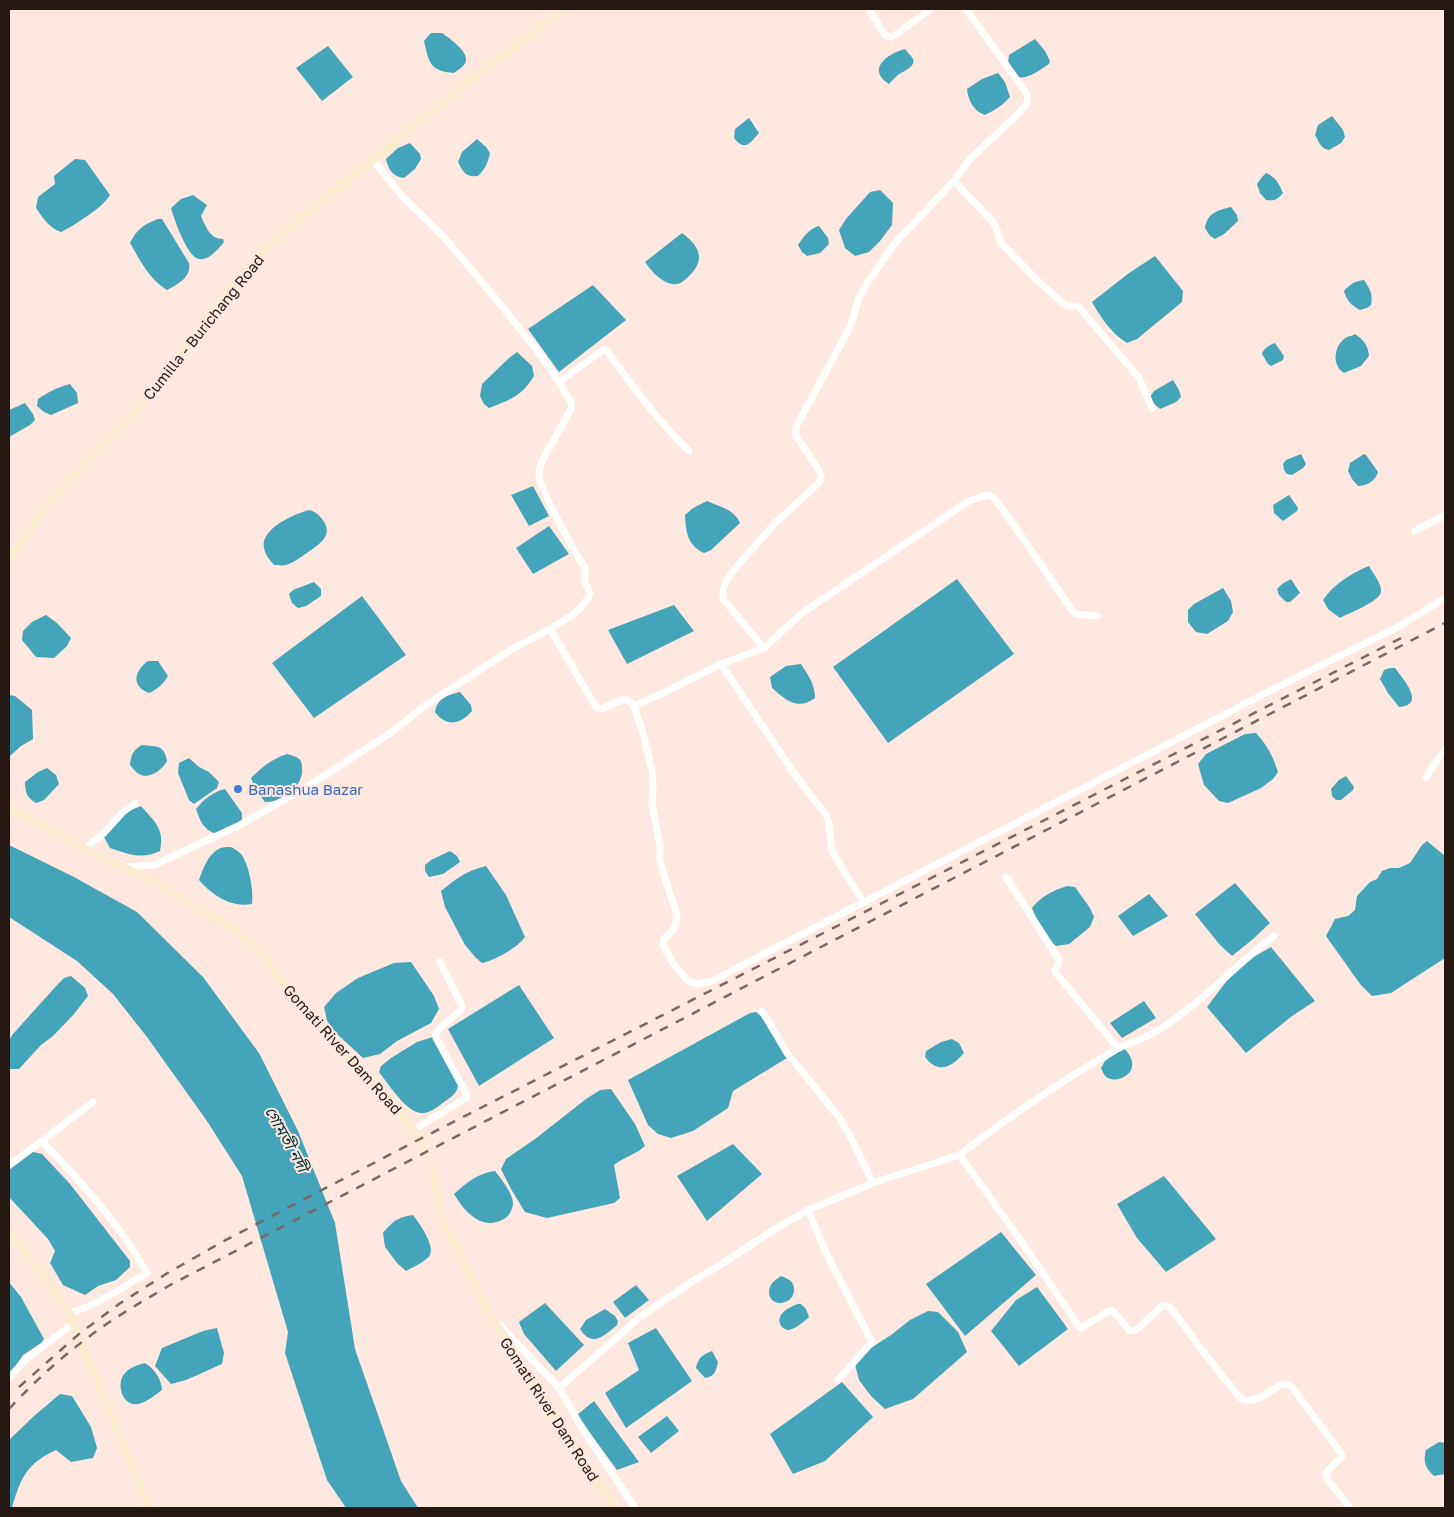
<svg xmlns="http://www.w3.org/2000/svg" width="1454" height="1517" font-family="'Golos Text','Noto Sans Bengali',sans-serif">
  <rect width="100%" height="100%" fill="#ffe8e0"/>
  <!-- water -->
  <g fill="#43a4ba">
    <path d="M431,33H442C449,38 468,51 466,61C465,66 458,70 454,73C430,71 429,63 424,41Z"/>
    <path d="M1035,39L1045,51L1050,61L1049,64C1041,69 1024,83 1015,75C1012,73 1010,67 1008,64L1009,55Z"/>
    <path d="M328,46L353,77L322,101L296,68Z"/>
    <path d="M905,49C907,52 911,55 913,59C916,67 903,71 898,75C894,78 892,81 889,84C866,69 887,54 905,49Z"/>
    <path d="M998,73L1005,82L1010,97C1003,105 995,110 985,115C974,112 968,100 967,89L982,79Z"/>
    <path d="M1332,116L1343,130L1345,137L1341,143L1329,150C1321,149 1319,142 1315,135L1318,125Z"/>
    <path d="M749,118L759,133C750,143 745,152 734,138L735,129Z"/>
    <path d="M477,139L486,147L490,153C488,163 485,169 478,176C465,177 464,173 458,162L462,152Z"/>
    <path d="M410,143L420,154L421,159L415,169L404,178C393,177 388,169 386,159L398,148Z"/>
    <path d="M75,159L85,160L110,195C104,207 73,226 61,232C49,228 43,218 36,208L38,197L55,184L54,176Z"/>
    <path d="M1266,173C1276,177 1279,184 1283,193C1277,200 1274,201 1266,200L1260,193L1257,184L1262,177Z"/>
    <path d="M880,190L893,203L892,225L880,241L869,252L855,256L845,248L839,230L846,219L870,192Z"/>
    <path d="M193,195L207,205L201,216C206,227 210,239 223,239L224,242C218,249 209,261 199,259C187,257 174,219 171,208L181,199Z"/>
    <path d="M1231,207L1237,215L1238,221L1224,234L1215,239L1210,236L1205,228C1207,213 1218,210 1231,207Z"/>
    <path d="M158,219H162L189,263C192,277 177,285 167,290C149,279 140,260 130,243C137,229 144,224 158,219Z"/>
    <path d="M819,226L828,238L829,244L820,253L807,256L802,252L798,245C803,237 810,228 819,226Z"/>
    <path d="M682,233C701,247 706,261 687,278C683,282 678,285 673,284C662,283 651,271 645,262Z"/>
    <path d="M1155,256L1183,291L1182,302L1137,339L1127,343C1111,333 1101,318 1092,302L1129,273Z"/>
    <path d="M1364,280C1370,289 1373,294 1371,305L1367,308L1360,310C1351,305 1347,301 1344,291C1350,284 1355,281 1364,280Z"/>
    <path d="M593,285L626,320L559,372L528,329Z"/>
    <path d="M1355,334C1364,340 1368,345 1369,356L1361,366L1344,373C1331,365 1334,344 1347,337C1347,337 1354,335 1355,334Z"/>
    <path d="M1275,343L1284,356L1283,360L1271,366L1268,364L1262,354C1264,348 1269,345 1275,343Z"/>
    <path d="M517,352L532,366L534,376C522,396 510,400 489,408L484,404L480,396L482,384L509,358Z"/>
    <path d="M1173,380L1179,390L1181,397L1176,402L1160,409L1153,403L1150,397L1154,391Z"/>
    <path d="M70,384L77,393L78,403L51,415L44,412L37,406L38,399C48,392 58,387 70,384Z"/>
    <path d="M25,403L33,414L35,420L30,425L9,437V410Z"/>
    <path d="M1301,454L1306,464L1303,468L1292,475L1287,474L1284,470L1283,464L1286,460Z"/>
    <path d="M1364,454L1366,455L1378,472C1375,481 1367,486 1358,486L1352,479L1348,471L1350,463Z"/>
    <path d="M533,486L549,516L529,526L511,495Z"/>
    <path d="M1289,495L1298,508L1297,511L1283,521L1274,513L1273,505Z"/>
    <path d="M707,501C720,507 734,509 740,523L711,550L704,553C687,545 686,532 685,515L693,508Z"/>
    <path d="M309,510C316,512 318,514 322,519C335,536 319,544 307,553C301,557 293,563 286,565C282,566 277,565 274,565C270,560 265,555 264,548C260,528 295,514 309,510Z"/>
    <path d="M549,526L569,554L533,574L516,548Z"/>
    <path d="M1369,566C1373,574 1382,583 1381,592C1379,602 1349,613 1340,618L1328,609L1323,600C1333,585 1351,573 1369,566Z"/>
    <path d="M957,579L1014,654L888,743L833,667Z"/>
    <path d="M1291,579L1300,593L1290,602H1286L1279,595L1277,589L1282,584Z"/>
    <path d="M314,582L321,589V596L306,606L298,608L292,603L289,594L293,590Z"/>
    <path d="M1223,588L1231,601L1233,612L1228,621L1207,634L1196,632L1188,622V610L1194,604Z"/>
    <path d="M362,596L406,655L314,718L272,663Z"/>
    <path d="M674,605L694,631L627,664L608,630Z"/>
    <path d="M46,615L57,623L71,638L67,646L54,658L36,657L22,640L23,631L32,622Z"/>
    <path d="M148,661H158L168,676C163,684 158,689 149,693C130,686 135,670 148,661Z"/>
    <path d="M801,664C808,675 815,684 815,698C797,711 786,700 772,688L770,677L786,666Z"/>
    <path d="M1390,668H1395C1403,679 1427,705 1399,707L1388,693L1380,679L1384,670Z"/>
    <path d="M460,692L471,705L472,711C460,725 446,727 435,712C437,698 448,695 460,692Z"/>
    <path d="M9,695L15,696L32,710L33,739L21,746L9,757Z"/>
    <path d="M1256,733C1268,747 1272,754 1278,772L1273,779L1261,788L1228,803L1219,801L1204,785L1198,764L1206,754L1245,734Z"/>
    <path d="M142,745C157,747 164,744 167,761C162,770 149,780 139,774C135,772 133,768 130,765C131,755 133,750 142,745Z"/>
    <path d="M287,754C290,755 295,756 298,758C302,761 302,765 302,769C304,786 281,803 265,802L255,789L251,778C262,767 272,759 287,754Z"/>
    <path d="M189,758L199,767L209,772L219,782L217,788L194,804L189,800L178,773L179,763Z"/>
    <path d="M47,768L56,775L59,784L44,800L36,803C27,798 25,792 25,782L38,772Z"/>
    <path d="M1346,776L1354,787L1353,790L1341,800H1336L1332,796L1331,789L1339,780Z"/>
    <path d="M225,789L242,813V820L236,825L216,834C203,829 200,821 196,809C204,799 213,792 225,789Z"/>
    <path d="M141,806C155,822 165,829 160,851C142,860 128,854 110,848L104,837L124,813Z"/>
    <path d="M1427,841L1445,856V958L1391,993L1372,996L1360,984L1326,936L1335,919L1348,916L1355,910L1357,896L1370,882L1377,879L1382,871L1390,868H1399L1410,863L1422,845Z"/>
    <path d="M9,845L74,877L137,912L203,977L259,1053L298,1131L335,1223L355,1349L401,1481L418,1508H346L327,1480L285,1353L288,1332L242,1176L207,1121L147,1037L113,994L77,961L9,917Z"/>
    <path d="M231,847C235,849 238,851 241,854C249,864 254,891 252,904C231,908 212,895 199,880C203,869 208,854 219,849C222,847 228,847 231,847Z"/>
    <path d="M450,851L457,856L460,862L443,874L429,877L425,871V865L431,860Z"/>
    <path d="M486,866L506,895L525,937C517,948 495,960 482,963L476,958L465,945L445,907L441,891C457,878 466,871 486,866Z"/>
    <path d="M1235,883L1270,923L1253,939L1232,956L1220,945L1195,914Z"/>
    <path d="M1067,886L1075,887L1090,908L1094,917L1090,927L1069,944L1056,946C1044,936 1038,922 1032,908C1040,897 1054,890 1067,886Z"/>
    <path d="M1149,894L1168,916L1133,936L1118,916Z"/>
    <path d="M1271,947L1315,1001L1292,1016L1246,1053L1207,1007L1238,966Z"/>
    <path d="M411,962L434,996L439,1009L431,1023L397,1041L380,1054L363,1058L337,1034L327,1021L324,1007L336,993L358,978L394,963Z"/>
    <path d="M71,976L85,988L88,996L74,1014L53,1036L41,1045L19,1069H9V1040L13,1034L58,984L64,978Z"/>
    <path d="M519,985L554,1038L479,1086L448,1029Z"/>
    <path d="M1144,1001L1156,1018L1122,1038L1110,1023Z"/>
    <path d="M756,1012L762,1017L787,1058L733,1091L728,1108L693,1131L671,1138L658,1134L648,1125L628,1080L750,1013Z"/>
    <path d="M433,1037L458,1084C458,1093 451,1097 444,1102C439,1106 431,1112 424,1113C408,1116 388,1083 379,1072L381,1066L391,1058L417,1042Z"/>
    <path d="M952,1039L959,1043L964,1053C951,1068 938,1074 925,1057L926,1051L941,1042Z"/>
    <path d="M1124,1048C1128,1053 1134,1060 1132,1067C1130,1077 1116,1082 1108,1078C1104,1076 1103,1072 1101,1068L1105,1061Z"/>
    <path d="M611,1089L635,1124L645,1146C635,1155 624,1157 614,1165L620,1198L614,1203L547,1218L525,1212L511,1189L501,1169L506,1159L535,1139L586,1099L600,1090Z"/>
    <path d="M733,1144L762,1174L707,1221L677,1176Z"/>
    <path d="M33,1152L42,1154L70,1184L130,1261V1267L116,1280L98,1286L85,1295L63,1285L50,1263L55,1251L48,1239L9,1197V1170Z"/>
    <path d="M495,1171C502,1180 511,1191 513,1202C513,1209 510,1215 504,1219C482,1232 464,1211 454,1194C466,1183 478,1173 495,1171Z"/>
    <path d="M1164,1176L1216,1239L1166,1272L1137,1238L1117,1204Z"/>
    <path d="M413,1215C419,1223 435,1245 430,1255C427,1261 411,1268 406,1271L397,1263L385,1247L383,1233C393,1221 398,1217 413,1215Z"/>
    <path d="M1001,1232L1036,1275L965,1336L926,1284Z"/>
    <path d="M781,1276C789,1279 794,1281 794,1290C794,1306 768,1308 769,1291C770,1283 775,1280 781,1276Z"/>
    <path d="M9,1282L21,1297L44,1339L41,1343L23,1355L9,1376Z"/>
    <path d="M636,1285L649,1300L625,1318L613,1302Z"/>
    <path d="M1037,1287L1068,1329L1019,1366L991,1331L1016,1300Z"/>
    <path d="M545,1303L584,1345L556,1371L524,1334L519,1322Z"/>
    <path d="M798,1304H801L806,1309L809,1317C805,1321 794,1330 788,1330C786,1330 783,1328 781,1326C774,1314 790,1307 798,1304Z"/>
    <path d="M605,1309L615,1316L618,1321L617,1325C604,1336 592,1348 580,1329L586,1320Z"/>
    <path d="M928,1311L938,1312L958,1332L967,1352L913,1399L885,1409L871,1396L859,1380L855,1364L871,1348L891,1335L910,1320Z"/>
    <path d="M217,1328L224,1353L222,1364L186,1380L171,1384L155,1366L162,1348L203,1331Z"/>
    <path d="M656,1328L692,1381L626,1428L605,1393L639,1370L628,1343Z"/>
    <path d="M712,1351L718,1362C716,1370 715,1377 705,1378L696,1368C698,1358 702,1355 712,1351Z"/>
    <path d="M145,1363C154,1368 162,1380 162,1390C155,1395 147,1402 138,1404C123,1407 115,1384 125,1373C130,1367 138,1365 145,1363Z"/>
    <path d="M842,1382L873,1417L825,1461L793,1474L770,1434Z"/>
    <path d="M60,1394L72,1396L91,1427L97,1448L93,1458L71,1462L56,1450C27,1463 20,1479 12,1508H9V1440L34,1416Z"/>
    <path d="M594,1401L639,1462L617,1470L577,1415Z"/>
    <path d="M667,1416L679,1431L651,1453L638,1437Z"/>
    <path d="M1439,1442L1445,1443V1474L1434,1476C1425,1468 1423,1461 1426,1450Z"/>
  </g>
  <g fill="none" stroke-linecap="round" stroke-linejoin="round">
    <!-- street -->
    <g stroke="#fff" stroke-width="7">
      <path d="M869,9L884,34L887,36L892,37L931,9"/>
      <path d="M373,160L403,197L444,237L496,299L539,353L559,382L572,404L571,409L542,461L539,472L540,481L551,507L571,545L585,568V582L590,593C585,610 564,620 550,629"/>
      <path d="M954,181L992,221L996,228L1001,243L1037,280L1065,305C1069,308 1074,304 1079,307L1139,378L1152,408"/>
      <path d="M559,382L604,349L608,352C633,387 658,421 689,451"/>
      <path d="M1415,531L1445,515"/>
      <path d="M764,648L723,599V590L726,581L734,570L774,524L819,483L821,477L819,470L796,436V427L851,325L858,300L866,285L894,244L954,181L970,159L1020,112L1028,101L1027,94L966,9"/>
      <path d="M721,664L796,776L826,815C832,827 828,841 833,853L863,902"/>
      <path d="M634,706L661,694L721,664L764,648L802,613L969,501L987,495L993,497L1002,508L1072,610L1076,614L1097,616"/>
      <path d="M1426,777L1445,749"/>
      <path d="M84,849L104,833L123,812L135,803"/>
      <path d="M124,867L154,865L238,826L305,788L392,732L423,707L512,649L550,629L596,707L601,709L624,699L629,701L634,706L643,733L652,770L653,787L652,804L660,846V860L663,872L676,912L677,920L673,930L664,939L663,945L673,963L688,981L697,984L712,981L1293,679L1398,627L1445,598"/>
      <path d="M1006,877L1058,958L1059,963L1055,970L1056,973L1118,1048"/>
      <path d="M762,1011L787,1053L839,1117L852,1140L873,1183L959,1155C1001,1210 1039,1268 1078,1325L1081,1328L1109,1311H1113L1130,1331L1136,1330L1162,1306H1167L1171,1308L1205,1354L1240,1398C1254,1406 1269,1391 1282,1384H1287L1292,1387L1341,1453L1342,1457L1328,1470L1326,1475L1328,1480L1350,1508"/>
      <path d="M413,1130L466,1098V1093L436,1038V1033L438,1030L461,1010L462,1006L440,962"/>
      <path d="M42,1141L93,1102"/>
      <path d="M959,1155C1009,1117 1062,1080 1117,1049C1125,1045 1133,1042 1141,1039C1154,1033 1167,1025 1177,1017C1212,993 1240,961 1274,936"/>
      <path d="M9,1165L42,1141C80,1181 120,1224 147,1273C123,1287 97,1306 69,1313"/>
      <path d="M808,1210L827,1255L872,1342L838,1380"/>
      <path d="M499,1324L559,1388L640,1317L696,1279L717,1267L775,1229L808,1210L873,1183"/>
      <path d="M9,1378L25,1360L74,1323"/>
      <path d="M559,1388L579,1423L635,1508"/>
    </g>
    <!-- secondary -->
    <g stroke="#faeccf" stroke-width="9">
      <path d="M9,558L20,546L45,508L58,492L130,417L179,356L227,292L272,242L469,81L564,9"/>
      <path d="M9,810L20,814L92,853L156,883L235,930L261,954L303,1008L337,1046L396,1106L413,1130L426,1152L430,1161L440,1212L450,1235L488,1312L614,1508"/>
      <path d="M9,1229L69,1313L149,1508"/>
    </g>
    <!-- rail -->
    <g stroke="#796862" stroke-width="2.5" stroke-dasharray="9 9" stroke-linecap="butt">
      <path d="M19,1387L79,1334L119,1304L166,1274L222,1242L418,1140L1407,635"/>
      <path d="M9,1409C31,1385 56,1362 82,1342C110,1320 141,1302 172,1284L1445,623"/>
    </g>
  </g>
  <!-- markers -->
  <circle fill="#3f7fe0" stroke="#ffe8e0" stroke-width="2" cx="238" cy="789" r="5"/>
  <g text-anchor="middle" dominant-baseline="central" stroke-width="4" stroke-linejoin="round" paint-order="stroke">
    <!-- street labels -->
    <g font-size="15" fill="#251813" stroke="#ffe8e0">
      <text transform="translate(203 327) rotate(-51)">Cumilla - Burichang Road</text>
      <text transform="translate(343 1049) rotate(48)">Gomati River Dam Road</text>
      <text transform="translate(550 1409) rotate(57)">Gomati River Dam Road</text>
    </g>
    <!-- shop labels -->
    <g font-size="15" fill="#366cbe" stroke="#ffe8e0" text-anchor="start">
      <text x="248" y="789">Banashua Bazar</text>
    </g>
    <!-- water labels -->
    <g font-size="16" font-style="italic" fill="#07353f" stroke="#ffe8e0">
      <text transform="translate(287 1139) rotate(61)">গোমতী নদী</text>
    </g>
  </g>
  <!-- border -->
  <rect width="1454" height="1517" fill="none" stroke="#251813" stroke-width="20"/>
</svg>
